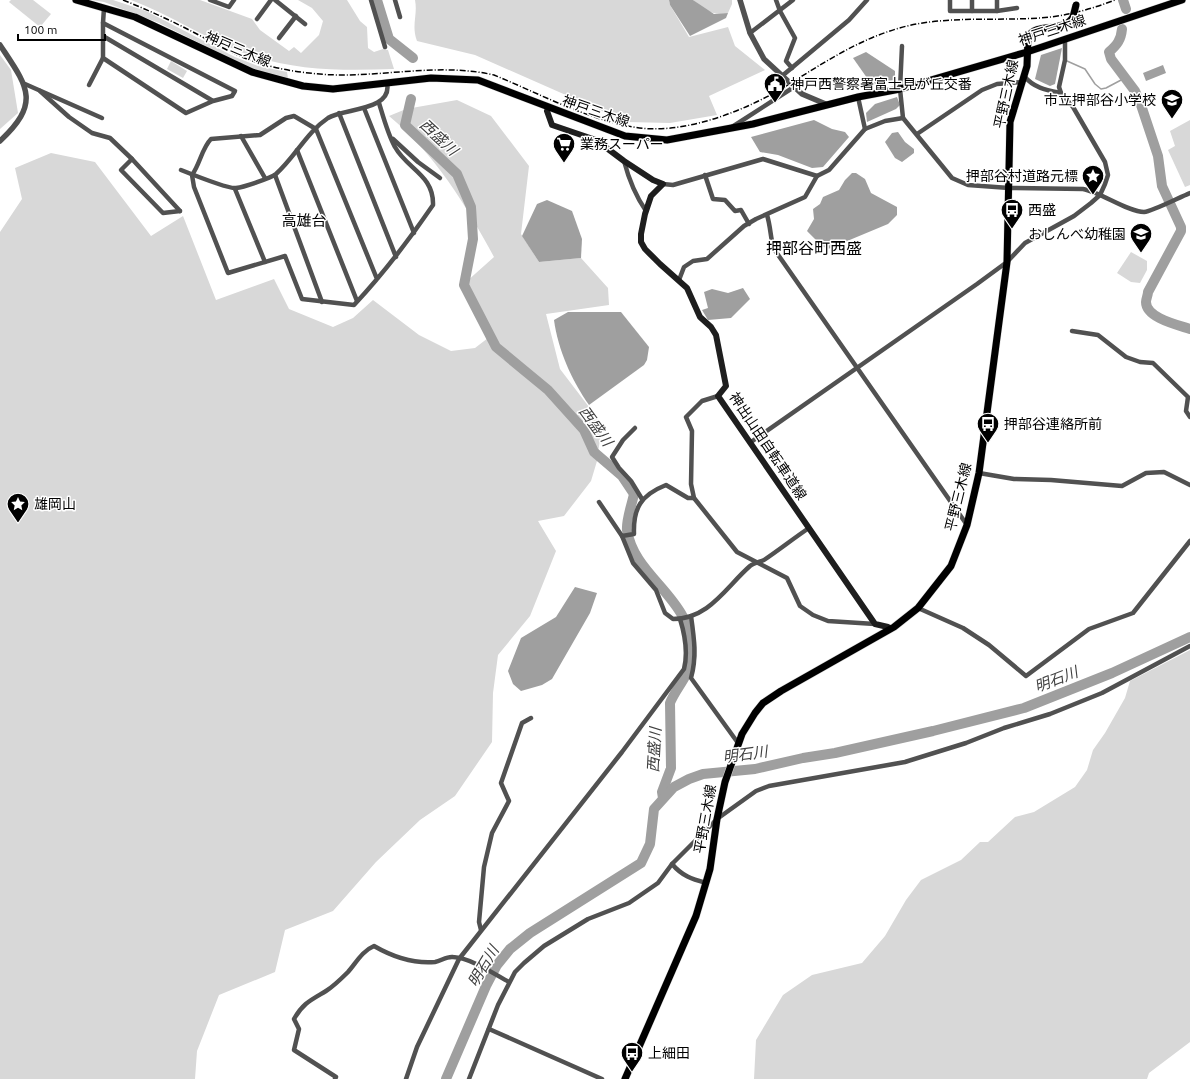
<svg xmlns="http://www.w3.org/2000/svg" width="1190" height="1079" font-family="Ubuntu,'Noto Sans JP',sans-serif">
  <rect width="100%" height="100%" fill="#fff"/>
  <!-- green -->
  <g fill="#d8d8d8">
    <path d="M11,0H33L51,14L40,27L9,2Z"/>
    <path d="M91,0H113L146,11L235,57L258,66L287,72L288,78L252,69L159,23L104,2Z"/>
    <path d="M131,0H200L252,19L260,30L289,51L294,47L301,53L319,35L323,21L312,8L298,0H347L360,21L367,27L368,48L374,52L383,49L388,50L394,69C342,71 291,71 241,52C203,37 169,14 131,0Z"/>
    <path d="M415,0H669L670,5L689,37L728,27L735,46L765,70L709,96L717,115L670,123L627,122L475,55L417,41C411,25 418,15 415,0Z"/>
    <path d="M693,0H732V4L728,13C711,16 706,10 693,0Z"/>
    <path d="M0,55L11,70L18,113L0,129Z"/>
    <path d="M171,61L187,71L183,78L167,69Z"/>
    <path d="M457,100L491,116L529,166L521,234L539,262L581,258L608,288L609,305L546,314L560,369L602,424L597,461L591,481L564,516L538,521L556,551L530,616L498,655L493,693L492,742L455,796L420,820L376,862L333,911L285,930L275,972L219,995L197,1051L195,1079H0V232L22,199L15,168L51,153L95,162L151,236L183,216L216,300L274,279L289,309L333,327L353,318L373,300L419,335L451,351L475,348L488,338L466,282L494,257C466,205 435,154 389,116L406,109Z"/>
    <path d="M1190,120V185L1185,187L1168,150L1175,146L1170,131Z"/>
    <path d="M1131,252L1147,261V270L1140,283L1131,282L1117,273Z"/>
    <path d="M1190,650V1042L1149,1073L1147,1079H754L756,1040L783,995L812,975L862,963L885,936L906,900L921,880L961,860L980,842H988L1015,817L1034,812L1075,787L1087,770L1093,750L1105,733L1125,698L1130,681Z"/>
  </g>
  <!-- water -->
  <g fill="#9f9f9f">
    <path d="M669,0H693L714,14L728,13L726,18L690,36L670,5Z"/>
    <path d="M1062,48L1055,84L1050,86L1035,79L1041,55Z"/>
    <path d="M866,52L895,71V80L872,85L853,58Z"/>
    <path d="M1163,65L1166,73L1146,81L1143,73Z"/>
    <path d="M897,97L900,105L896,109L867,122L866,113L875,104Z"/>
    <path d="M814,120L832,129L845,132L849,137L823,167L812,168L778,155L760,152L751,137Z"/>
    <path d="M898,132L905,142L914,149V153L902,162L895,158L885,142L892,133Z"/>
    <path d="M852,173H856L865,179L871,193L897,207V215L888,224L828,249L822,246L807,231L814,219L813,209L820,204L823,197L839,190L845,180Z"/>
    <path d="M547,200L572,211L582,239L581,258L539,262L522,236L537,204Z"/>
    <path d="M743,288L750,299L731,318L708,320L702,310L708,308L704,292L712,289L728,293Z"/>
    <path d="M568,312H621L649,347L647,360L644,365L589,405C572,381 558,350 554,320Z"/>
    <path d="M575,587L597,593L590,613L552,679L542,685L521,691L513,684L508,671L521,638L556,617Z"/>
  </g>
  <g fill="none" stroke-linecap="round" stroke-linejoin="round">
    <!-- stream -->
    <path stroke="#9f9f9f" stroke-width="1.5" d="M1067,61L1085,69L1095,84L1101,89L1106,88L1123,79L1129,82"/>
    <!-- river -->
    <g stroke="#9f9f9f" stroke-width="10">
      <path d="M377,0L389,39L413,58"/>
      <path d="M1123,0L1126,9"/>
      <path d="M1122,29C1121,40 1117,45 1109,52L1111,59L1135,91L1141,105L1158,156L1162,186L1181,227V231L1148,292C1148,295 1146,299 1146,302C1146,318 1178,325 1190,329"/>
      <path d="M411,99L405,125L457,174L471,207L473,239L464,285L496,347L548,390L584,430L594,452L622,476L634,494C632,504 626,520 627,530C635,581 698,599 691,660C689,676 676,688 670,703L671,768L662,792L663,798"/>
      <path d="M446,1079L486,986L497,965L510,949L530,933L641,863L650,844L654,809L674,787L689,779L703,774L755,769L803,758L835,753L933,731L1024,708L1112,673L1190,637"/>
    </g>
    <!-- primary casing -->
    <g stroke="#dbdbdb" stroke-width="8">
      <g id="primary">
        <path d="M76,0L135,17L252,72L303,86L333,89L431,78L478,80L625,136L667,140L753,124L858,97L900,89L1027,52L1182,0"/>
        <path d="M625,1079L696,916L710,869L717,819L725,782L742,734L755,713L763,703L781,691L894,627L918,608L951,566L967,525L979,473L1007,262L1010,122L1027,66L1028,37C1037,21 1063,34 1073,17"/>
      </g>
    </g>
    <!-- minor -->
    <g stroke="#515151" stroke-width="4.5">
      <path d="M210,0L229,7L234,0"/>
      <path d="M275,0L305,24"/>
      <path d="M371,0L385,47"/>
      <path d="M395,0L400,17"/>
      <path d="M776,0L780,11L795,38L786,61L792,68"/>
      <path d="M950,0V11H997L1017,8"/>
      <path d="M972,0V11"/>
      <path d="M997,0V11"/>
      <path d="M257,19L271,0"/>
      <path d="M103,23L104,8"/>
      <path d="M750,33L793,0"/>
      <path d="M103,36L213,101L232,96L235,91L103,23V58L186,113L213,101"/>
      <path d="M279,38L296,16"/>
      <path d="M902,46L900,89L903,118"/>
      <path d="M782,76L849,20L867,0"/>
      <path d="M1024,76C1034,88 1046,90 1061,93"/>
      <path d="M25,84L102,118"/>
      <path d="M89,85L103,58"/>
      <path d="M40,91L69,117L92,133L110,138L132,159L180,211"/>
      <path d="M364,108L414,233"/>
      <path d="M339,113L396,257"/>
      <path d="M732,127L794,87"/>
      <path d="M865,129L885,121L903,118L952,178L968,185L1009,188L1083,189C1100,192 1128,212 1144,212C1153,211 1180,197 1190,193"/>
      <path d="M917,134L982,90L997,84L1022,82"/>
      <path d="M241,136L265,178"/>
      <path d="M393,139L418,162L440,178"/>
      <path d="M297,150L357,301"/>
      <path d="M132,159L121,170L163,213L180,211"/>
      <path d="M624,161C629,180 635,195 646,211"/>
      <path d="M181,170C191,174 229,189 236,188C244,187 271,178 276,174C295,157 307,132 328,118C344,108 393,111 387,83"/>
      <path d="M275,175L322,302"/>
      <path d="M705,175L713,199L725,200L735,211L741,210L749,224"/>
      <path d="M663,184L673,185L763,159L817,176L829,170L865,129L858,97"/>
      <path d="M235,189L265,262"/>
      <path d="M767,215C771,228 770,237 774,249L967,525"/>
      <path d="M377,279L316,129L294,116L286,118L260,135L211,139C202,148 200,164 192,175L194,187L228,273L285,256L302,299L354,305C383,274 409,240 433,205C434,175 407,169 395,147C388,135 383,116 379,103"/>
      <path d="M679,280L684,267L693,261L707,259L744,226L756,219L805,197L817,176"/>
      <path d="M1072,331L1098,335L1126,357L1140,362L1153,363L1188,397L1186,411L1190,417"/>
      <path d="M718,396L702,401L686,417L692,431L691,484L694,498L737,552L787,578L800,606L813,615L828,621L875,624"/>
      <path d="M635,428L623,440L612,457L619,468L631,481L642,499"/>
      <path d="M751,442L977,284L1007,262L1025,243L1074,216L1091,203L1100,195L1105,184L1108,175L1105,162L1073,107L1061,93L1059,87L1065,60V39"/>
      <path d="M979,473L1014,479L1051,480L1122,486L1146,473L1164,472L1190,485"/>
      <path d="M599,502L622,536L633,563L656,590L665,613L673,619C709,619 726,587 750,566C754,563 759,562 764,560C779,550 794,538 809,528"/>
      <path d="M622,536L634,534C633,508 641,495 666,485L688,498H694"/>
      <path d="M918,608L963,628L989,645L1026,676L1089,629L1133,613L1190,541"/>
      <path d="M691,616C694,637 697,657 691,678L738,743"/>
      <path d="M672,864C682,876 692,879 706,883"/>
      <path d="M481,930L479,922L484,867L492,833L509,801L501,783L522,723L531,718"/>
      <path d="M489,1029L602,1079"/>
      <path d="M335,1079L336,1077L294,1050L299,1029L294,1019C303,1003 311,1000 326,991C334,986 342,978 348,972C356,963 362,951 374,946C393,957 412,964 435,962C441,961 447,956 453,957C471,958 494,974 509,982"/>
      <path d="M406,1079L417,1047L459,959L622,752L684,669C688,653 685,635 680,619"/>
      <path d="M469,1079L498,1005L515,972L524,963L544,946L588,919L629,903L658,883L672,864L717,819L756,791L769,786L905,762L966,743L1004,728L1050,714L1102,693L1190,646"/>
    </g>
    <!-- tertiary -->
    <g stroke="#515151" stroke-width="5.5">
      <path d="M740,0L750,33L764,59L802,94L828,105"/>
      <path d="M0,45C27,86 42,102 0,141"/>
    </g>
    <!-- secondary -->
    <path stroke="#1e1e1e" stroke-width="6" d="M547,111L552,125L596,140L624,161L653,180L663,184L651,196L645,214L641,234V242L645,249L660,264L687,288L700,317L711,327L716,335L726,386L718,396L875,624L888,627"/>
    <!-- primary -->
    <use href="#primary" stroke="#000" stroke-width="7"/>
    <!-- rail -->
    <path stroke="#000" stroke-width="1.5" stroke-dasharray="6 2 1 2" stroke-linecap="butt" d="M123,0C148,10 172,21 195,33C212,42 229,52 247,59C266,66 288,71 309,73C371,81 433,61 494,75C538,93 586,119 633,127C682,136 745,111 786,86C825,62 862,37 907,26C954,15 1004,22 1051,17C1074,14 1094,8 1115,0"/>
    <!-- primary-bridge casing -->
    <g stroke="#dbdbdb" stroke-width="8" stroke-linecap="butt">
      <path id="primary-bridge" d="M1073,17L1076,5"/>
    </g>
    <!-- primary-bridge -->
    <use href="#primary-bridge" stroke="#000" stroke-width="7"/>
  </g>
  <!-- icons -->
  <defs>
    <g id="civic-pin" transform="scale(1.15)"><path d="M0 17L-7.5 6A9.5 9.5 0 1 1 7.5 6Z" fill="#000" stroke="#fff"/><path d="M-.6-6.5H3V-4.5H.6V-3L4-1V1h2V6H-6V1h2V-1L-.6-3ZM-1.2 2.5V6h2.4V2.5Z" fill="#fff"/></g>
    <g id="school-pin" transform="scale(1.15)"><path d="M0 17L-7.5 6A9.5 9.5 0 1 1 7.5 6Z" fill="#000" stroke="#fff"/><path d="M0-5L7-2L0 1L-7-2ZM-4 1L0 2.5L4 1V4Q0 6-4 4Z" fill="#fff"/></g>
    <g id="supermarket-pin" transform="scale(1.15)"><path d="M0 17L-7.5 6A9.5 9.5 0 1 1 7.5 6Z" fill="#000" stroke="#fff"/><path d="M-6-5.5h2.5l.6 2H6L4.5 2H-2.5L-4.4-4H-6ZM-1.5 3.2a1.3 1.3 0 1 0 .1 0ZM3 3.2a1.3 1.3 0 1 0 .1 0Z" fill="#fff"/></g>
    <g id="sight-pin" transform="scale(1.15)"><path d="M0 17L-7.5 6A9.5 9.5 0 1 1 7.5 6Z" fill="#000" stroke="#fff"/><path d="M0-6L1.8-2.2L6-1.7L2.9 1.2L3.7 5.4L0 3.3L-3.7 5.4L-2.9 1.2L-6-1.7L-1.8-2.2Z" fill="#fff"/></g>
    <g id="bus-pin" transform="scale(1.15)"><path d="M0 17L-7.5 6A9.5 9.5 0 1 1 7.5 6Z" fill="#000" stroke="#fff"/><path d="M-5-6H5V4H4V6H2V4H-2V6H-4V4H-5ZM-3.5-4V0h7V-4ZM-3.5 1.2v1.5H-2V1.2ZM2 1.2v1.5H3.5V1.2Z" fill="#fff"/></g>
  </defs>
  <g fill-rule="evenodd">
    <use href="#civic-pin" x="775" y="84"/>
    <use href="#school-pin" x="1172" y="100"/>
    <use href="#supermarket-pin" x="564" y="144"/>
    <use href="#sight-pin" x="1093" y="176"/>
    <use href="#bus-pin" x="1012" y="210"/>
    <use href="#school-pin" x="1141" y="234"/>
    <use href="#bus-pin" x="988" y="424"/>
    <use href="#sight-pin" x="18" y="504"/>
    <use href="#bus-pin" x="632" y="1053"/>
  </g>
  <g text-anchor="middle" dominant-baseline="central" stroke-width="3" stroke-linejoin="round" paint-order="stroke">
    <!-- street labels -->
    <g font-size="14" fill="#000" stroke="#fff">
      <text transform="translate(1052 30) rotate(-18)">神戸三木線</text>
      <text transform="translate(238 49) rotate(23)">神戸三木線</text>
      <text transform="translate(1006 94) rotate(-78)">平野三木線</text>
      <text transform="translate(596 111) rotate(19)">神戸三木線</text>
      <text transform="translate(768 446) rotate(56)">神出山田自転車道線</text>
      <text transform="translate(958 497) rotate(-76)">平野三木線</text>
      <text transform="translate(705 819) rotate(-80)">平野三木線</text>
    </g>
    <!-- poi labels -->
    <g font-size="14" fill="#000" stroke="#fff" text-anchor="start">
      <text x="790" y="84">神戸西警察署富士見が丘交番</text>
      <text x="1156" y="100" text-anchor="end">市立押部谷小学校</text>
      <text x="580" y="144">業務スーパー</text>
      <text x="1078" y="176" text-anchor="end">押部谷村道路元標</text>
      <text x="1028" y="210">西盛</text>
      <text x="1126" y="234" text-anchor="end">おしんべ幼稚園</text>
      <text x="1004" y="424">押部谷連絡所前</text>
      <text x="34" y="504">雄岡山</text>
      <text x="648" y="1053">上細田</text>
    </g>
    <!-- water labels -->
    <g font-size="15" font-style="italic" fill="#404040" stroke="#fff">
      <text transform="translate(439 137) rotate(43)">西盛川</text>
      <text transform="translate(596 426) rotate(54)">西盛川</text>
      <text transform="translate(1056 679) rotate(-21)">明石川</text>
      <text transform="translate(654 750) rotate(-87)">西盛川</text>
      <text transform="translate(745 754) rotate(-8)">明石川</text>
      <text transform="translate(483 966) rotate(-59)">明石川</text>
    </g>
    <!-- neighbourhood labels -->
    <g font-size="15" fill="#000" stroke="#fff">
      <text x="304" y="220">高雄台</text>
    </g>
    <!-- quarter labels -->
    <g font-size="16" fill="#000" stroke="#fff">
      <text x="814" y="248">押部谷町西盛</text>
    </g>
  </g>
  <!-- scale -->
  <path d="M18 34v6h87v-6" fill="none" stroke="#000000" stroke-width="2"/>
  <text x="24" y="34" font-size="12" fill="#000000" stroke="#ffffff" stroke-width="3" paint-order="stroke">100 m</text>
</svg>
